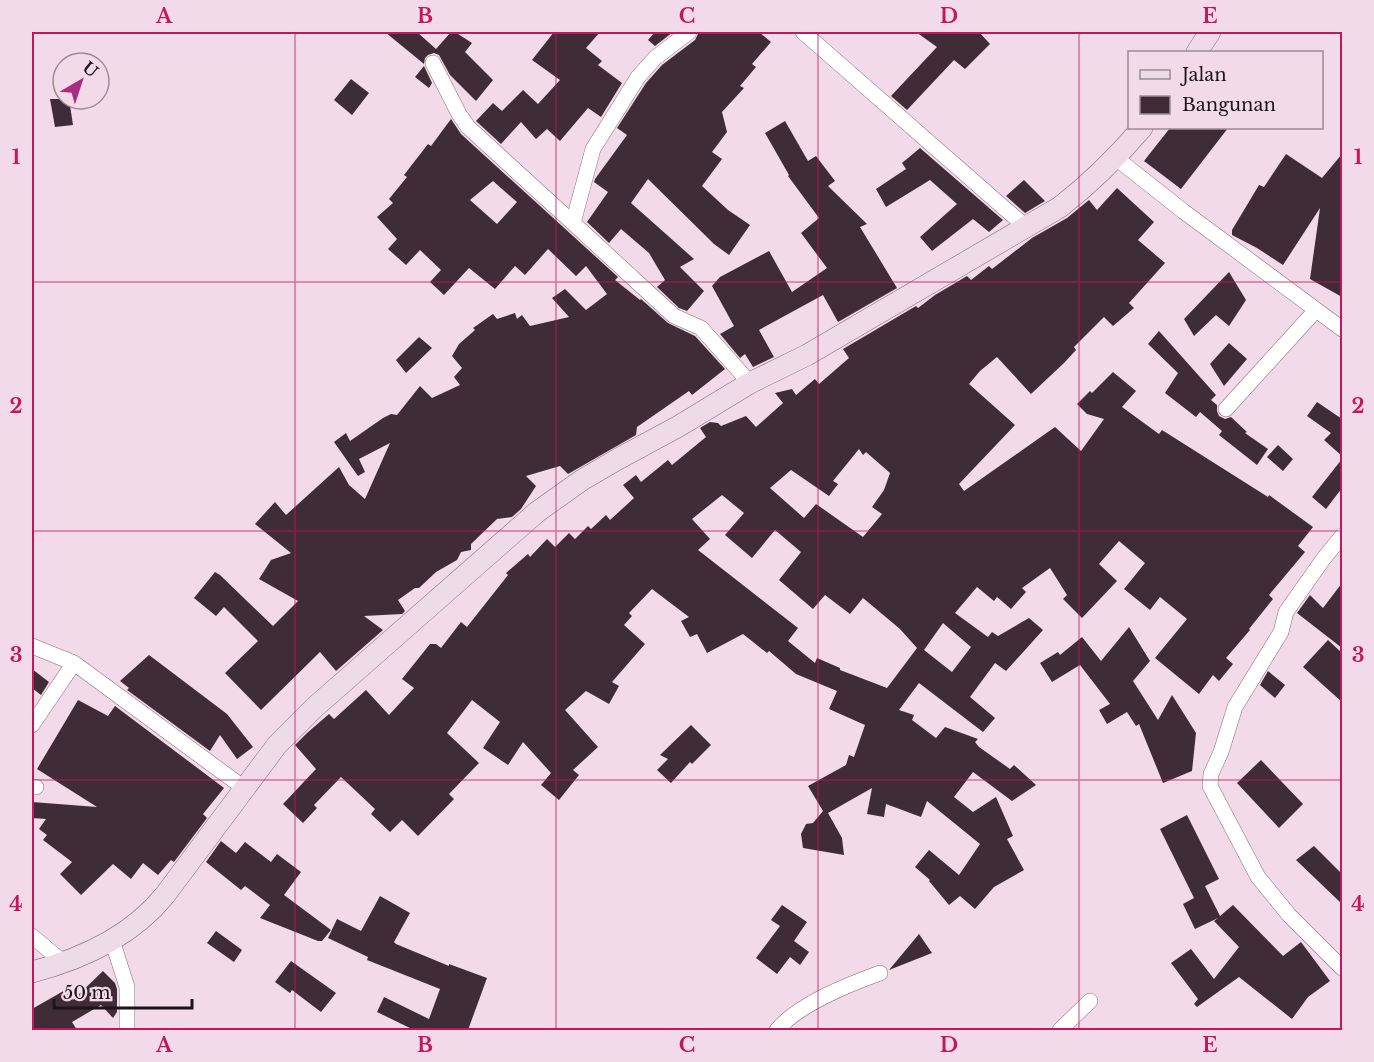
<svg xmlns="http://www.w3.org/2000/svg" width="1374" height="1062" viewBox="0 0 1374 1062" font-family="'Libre Baskerville',serif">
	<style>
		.building { fill: #3f2c37; fill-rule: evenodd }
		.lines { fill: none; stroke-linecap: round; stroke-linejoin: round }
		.minor-casing { stroke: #846e7a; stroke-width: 16 }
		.secondary-casing { stroke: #846e7a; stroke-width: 22 }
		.minor { stroke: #fff; stroke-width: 15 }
		.secondary { stroke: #efdae7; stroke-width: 21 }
		.grid { fill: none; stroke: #c2185b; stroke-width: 1.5; stroke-opacity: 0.55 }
		.neatline { fill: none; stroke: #c2185b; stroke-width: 2 }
		.grid-label { font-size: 20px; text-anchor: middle; font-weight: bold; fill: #c2185b }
	</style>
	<rect width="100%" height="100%" fill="#f3dae8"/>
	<path class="building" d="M385,32H417L436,49L451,32H455L472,43L465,52L493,80L476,101L450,75L439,55L434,53L428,55L425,58L424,64Z
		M554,32H600L586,48L602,61L598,65L622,83L601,117L588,108L560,141L547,129L536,139L521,122L501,144L476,121L493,103L502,111L523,90L538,104L560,80L532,60Z
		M655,32H673L655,46L648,40Z
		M699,32H759L771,42L752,64L756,67L740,86L744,88L722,112L727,132L712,152L722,159L702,186L728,210L750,225L729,255L714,244L648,179L631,203L694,259L680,267L704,291L687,311L679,308L657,287L665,280L649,253L621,229L609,243L587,222L608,192L594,182L595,179L627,135L617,128L646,83L662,65L695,40Z
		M916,32H979L990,44L965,69L954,60L907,110L891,96L937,47Z
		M424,66L432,83L429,88L415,77Z
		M351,79L369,93L352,115L334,100Z
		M50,99H69L73,125L55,127Z
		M451,119L461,134L618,277L615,280L640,300L641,299L668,323L695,336L725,369L692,395L689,391L637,427L636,435L568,474L560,466L526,476L536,486L521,509L512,517L497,519L471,544V550L461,552L457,560L436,572L419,588H415L398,600L405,611L402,614L364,616L383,630L336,671L320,652L261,710L225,673L258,641L224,607L216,616L194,598L215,572L220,575L273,626L298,601L259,579L271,560L291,553L255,524L275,502L286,515L339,467L349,485L365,499L390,443L359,459L365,472L358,476L334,442L346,433L350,441L383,418L391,414L397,415L420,386L432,398L460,385L454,377L462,368L452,356L459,344L475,330L473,328L493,314L497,319L515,313L517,319L522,315L530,326L569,317L552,298L565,289L586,310L607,294L586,266L576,276L548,249L525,275L515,266L495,289L469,268L444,295L430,282L441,270L420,250L406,265L388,249L397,239L377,217L393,203L389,199L407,177L404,175L428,144L431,146ZM493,181L517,202L497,224L470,200Z
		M785,121L808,161L816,156L835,181L828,186L867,224L860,227L897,288L838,322L823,295L759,330L774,357L753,367L745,354L740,358L720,334L734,326L712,286L720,277L769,251L792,292L827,268L801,233L819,218L788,176L789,175L765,133Z
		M1170,128H1228L1181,189L1144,161Z
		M920,148L1003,220L989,232L973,219L932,251L920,237L957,204L930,180L886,207L876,189L906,169L902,163Z
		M1286,154L1322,178L1342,154V297L1310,279L1320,208L1283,265L1257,248L1232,235V230L1259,185L1264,187Z
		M1024,180L1045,201L1025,213L1006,196Z
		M1117,188L1154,222L1138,240L1165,263L1129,303L1134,308L1113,326L1104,317L1074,347L1076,350L1064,363L1031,394L997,357L980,371L969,384L1015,425L959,484L964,491L1055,427L1081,451L1104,419L1087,414L1077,404L1090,391L1092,393L1113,372L1136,391L1122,407L1159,434L1162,430L1268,497L1269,495L1313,527L1298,546L1305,552L1269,595L1273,599L1249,629L1250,630L1226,658L1233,664L1219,681L1213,675L1199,694L1155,658L1187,619L1160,597L1150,610L1124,589L1145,563L1119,541L1099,564L1117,581L1082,618L1063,599L1067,595L1050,568L1022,588L1026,592L1011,609L997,597L994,601L977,587L955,613L988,637L992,632L998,636L1029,618L1043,630L1006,671L995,663L970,697L995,718L983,732L919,683L899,710L914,715L912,720L936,738L945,727L978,739L975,742L979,747L1010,769L1014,765L1036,785L1012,801L973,772L954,797L973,812L996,797L1013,836L1007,839L1024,870L994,887L975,909L960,896L949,905L929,881L930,880L915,867L929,850L959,875L980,844L927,801L921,817L886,804L884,817L867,814L872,788L828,813L842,838L844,855L803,848L801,834L806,824L813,823L823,811L808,786L846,765L849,755L854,757L865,725L829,709L837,691L796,674L769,651L767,653L743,634L707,653L697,634L690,637L681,621L689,617L652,589L629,613L632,616L624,625L645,644L612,682L619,686L609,704L586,691L565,710L598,747L573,770L579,775L559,800L541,785L551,773L523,742L508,765L483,748L500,722L472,700L447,733L479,763L449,794L454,799L418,836L402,820L390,832L371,814L375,809L341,777L314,805L317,808L303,823L283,804L316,769L295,745L307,733L329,714L334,719L366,690L389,715L414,688L402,679L430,644H436L441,648L461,622L467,627L508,575L506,573L528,554L530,557L547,539L555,547L569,533L575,539L588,526L591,529L606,515L610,520L634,498L623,485L636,475L641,482L668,460L672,465L706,437L700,428L710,422L718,423L721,426L746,416L756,427L783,403L775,393L792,389L796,395L815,379L819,384L849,358L843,349L916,306L918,308L935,295L967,276L971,280L989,266L992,269L1032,238L1067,218L1089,200L1097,210ZM859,449L863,455L866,452L890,473L884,490L872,507L882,514L863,537L816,504L804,518L770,488L791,470L829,496L838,484L833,481ZM722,495L744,513L725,535L752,558L775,530L801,552L779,580L813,609L825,595L850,614L863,598L900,629L917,648L887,688L840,670V668L817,658L815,663L788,641L798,628L698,550L710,539L692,519ZM943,623L971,647L952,672L924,650Z
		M1229,272L1246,300L1229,326L1216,315L1194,336L1184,319Z
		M1159,331L1216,395L1211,400L1217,405V411L1219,416L1225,419L1231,417L1247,432L1245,433L1268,449L1257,465L1219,435L1222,431L1200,412L1196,417L1165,393L1178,373L1148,344Z
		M419,337L432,348L406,373L396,360Z
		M1229,343L1247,359L1224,386L1210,364Z
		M1317,402L1342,419V456L1324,440L1331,433L1307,416Z
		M1278,445L1293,459L1283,471L1267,457Z
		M1342,459V488L1326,509L1312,497Z
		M1342,583V648L1297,613L1310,595L1323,608Z
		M1129,627L1150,661L1133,681L1158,720L1172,695L1196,733L1192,771L1163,783L1139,724L1136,726L1127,712L1107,724L1099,710L1110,704L1080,665L1052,682L1040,663L1058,652L1060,655L1082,637L1101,661Z
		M1328,640L1342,653V702L1303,667Z
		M149,655L227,714L253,747L237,759L220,735L210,751L127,690L129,688L120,681Z
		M32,669L49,682L41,695L32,688Z
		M1268,671L1285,685L1275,698L1260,685Z
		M78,700L108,716L115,706L224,788L203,814L207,818L174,862L171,860L158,875L143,863L131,879L113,864L81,895L60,874L72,862L43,840L47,835L39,829L46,819L32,818V802L97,807L37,769Z
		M691,725L711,745L692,764L690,762L671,783L657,770L668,759L660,755Z
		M1261,760L1303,804L1279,828L1237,783Z
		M1187,815L1219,879L1205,886L1220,916L1233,905L1283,956L1301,942L1330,981L1308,997L1292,1019L1239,977L1197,1007L1194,1004L1198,999L1171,963L1191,949L1214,979L1239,947L1214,921L1218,918L1195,929L1183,904L1194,898L1160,829Z
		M221,841L236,853L245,842L271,862L277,854L301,872L284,895L331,930L322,941H318L260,918L270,905L245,886L241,890L206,862Z
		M1314,846L1342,874V904L1296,860Z
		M380,896L410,913L394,942L396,944L449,966V964L487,978L468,1030H414L377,1012L384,997L429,1019L440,989L367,960L368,957L328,938L337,919L361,931Z
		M782,905L807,922L794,941L809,952L800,965L790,957L777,974L756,958L780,926L771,920Z
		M216,931L242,950L234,962L207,943Z
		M919,934L932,953L889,970Z
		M291,961L336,993L321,1012L292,990L290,993L275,982Z
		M103,971L115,983L117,989V1012L113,1018L101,1005L72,1022L77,1030H32V1009L67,989L73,1000Z"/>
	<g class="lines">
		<g class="minor-casing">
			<path id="minor" d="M689,32L655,58L638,77L593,149L573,223L674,316L701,328L750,383
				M803,32L1027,228
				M433,63L459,114L468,127L573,223
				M1116,158L1183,211L1342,329
				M1226,409L1316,310
				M1342,536L1324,558L1286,612L1281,632L1235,707L1221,752L1211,774L1210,786L1258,877L1289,915L1342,968
				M32,646L74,663L244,788
				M32,725L74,663
				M32,787H36
				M32,936L64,963
				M112,940L127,987V1030
				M777,1030C799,1004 847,985 880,973
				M1060,1030L1090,1001"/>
		</g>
		<g class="secondary-casing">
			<path id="secondary" d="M1197,52L1210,32
				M32,972C82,959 131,937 165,895L277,745L315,707L537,512L582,480L618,459L679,426L750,383L807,355L1060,207C1091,183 1117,157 1142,128"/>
		</g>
		<use href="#minor" class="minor"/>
		<use href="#secondary" class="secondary"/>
	</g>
	<path class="grid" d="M295,32V1030M556,32V1030M818,32V1030M1079,32V1030M32,282H1342M32,531H1342M32,780H1342"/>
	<rect width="1374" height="1062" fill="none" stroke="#f3dae8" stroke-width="66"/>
	<rect x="1128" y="51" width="195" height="78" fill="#f3dae8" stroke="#9d8b95" stroke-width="1.5"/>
	<rect x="1140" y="70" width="30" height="9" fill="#efdae7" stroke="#9d8b95" stroke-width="1.5"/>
	<text x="1182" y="81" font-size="18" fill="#1d1419">Jalan</text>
	<rect x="1140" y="96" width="30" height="18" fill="#3f2c37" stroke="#9d8b95" stroke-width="1.5"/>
	<text x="1182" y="111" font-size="18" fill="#1d1419">Bangunan</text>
	<g transform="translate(81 81) rotate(39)"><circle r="28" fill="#f3dae8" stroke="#9d8b95" stroke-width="1.5"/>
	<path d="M0-4.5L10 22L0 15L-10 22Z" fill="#a92e82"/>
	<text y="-9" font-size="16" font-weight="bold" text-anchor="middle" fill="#1d1419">U</text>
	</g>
	<path d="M54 999v9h138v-9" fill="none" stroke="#1d1419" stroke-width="3"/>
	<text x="63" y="999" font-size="18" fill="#1d1419" stroke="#f3dae8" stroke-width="4.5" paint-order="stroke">50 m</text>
	<rect x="33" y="33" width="1308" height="996" class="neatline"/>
	<g class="grid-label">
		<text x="164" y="23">A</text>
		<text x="425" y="23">B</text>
		<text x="687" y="23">C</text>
		<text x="949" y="23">D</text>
		<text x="1210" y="23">E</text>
		<text x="16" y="164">1</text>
		<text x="1358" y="164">1</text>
		<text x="16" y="413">2</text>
		<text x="1358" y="413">2</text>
		<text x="16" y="662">3</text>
		<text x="1358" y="662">3</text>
		<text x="16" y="911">4</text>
		<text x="1358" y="911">4</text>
		<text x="164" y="1052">A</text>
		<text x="425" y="1052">B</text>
		<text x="687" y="1052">C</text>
		<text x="949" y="1052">D</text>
		<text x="1210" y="1052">E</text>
	</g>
</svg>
